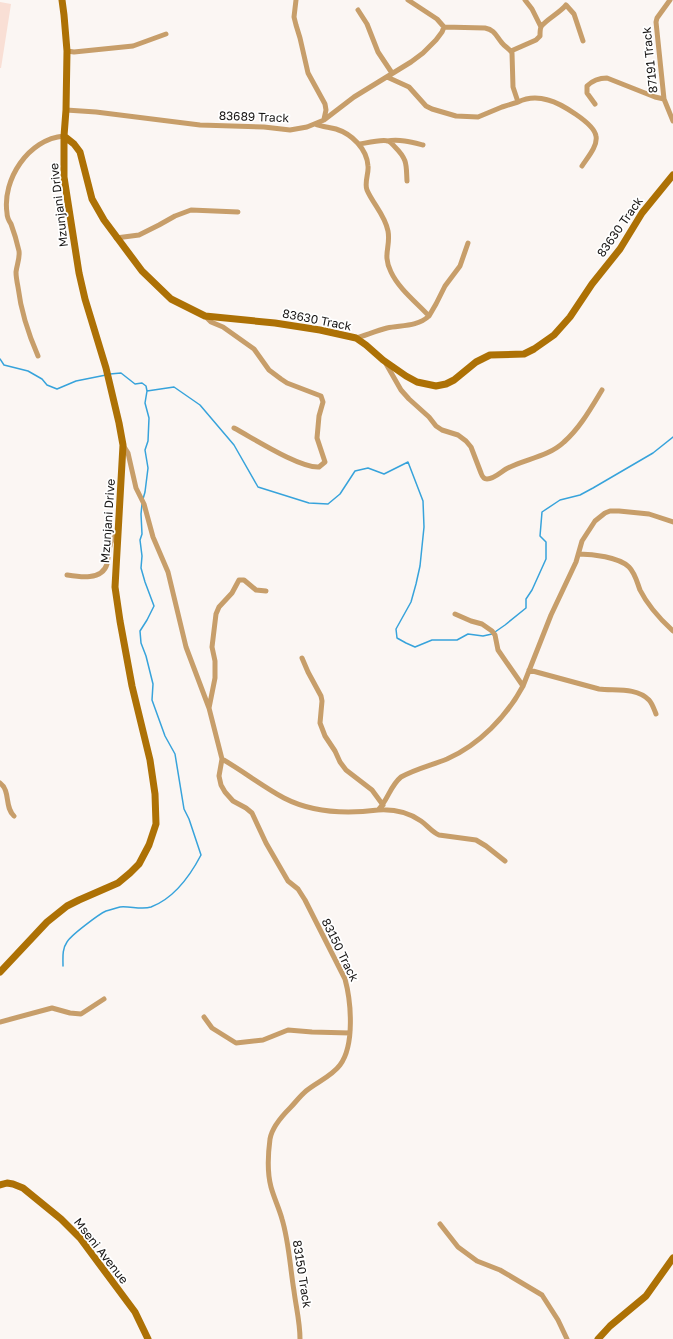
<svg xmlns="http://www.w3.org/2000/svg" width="673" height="1339" viewBox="0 0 673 1339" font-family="'Golos Text',sans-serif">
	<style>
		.green { fill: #f9dfd5 }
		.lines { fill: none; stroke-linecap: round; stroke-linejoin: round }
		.stream { stroke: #37a3db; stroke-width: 1.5 }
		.street { stroke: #c79e6a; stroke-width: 5 }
		.secondary { stroke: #ad7105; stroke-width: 7 }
		.labels { text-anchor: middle; stroke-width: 3.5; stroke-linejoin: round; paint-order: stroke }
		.street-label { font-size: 12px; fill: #181615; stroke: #fff }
	</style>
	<rect width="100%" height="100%" fill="#fbf6f3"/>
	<path class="green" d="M0,2L11,4L1,68H0Z"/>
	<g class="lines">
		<path class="stream" d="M0,359L4,365L28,371L42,379L47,385L57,389L76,381L106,375
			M110,374L121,373L135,384L142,383L146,386L147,391L145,403L149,418L148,441L145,450L148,468L145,492L143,499
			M147,391L174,387L200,405L234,445L258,487L309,503L328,504L340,494L355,471L368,468L384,474L408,462L423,501L424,527L420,566L416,584L411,602L396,629L397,638L406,643L415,647L432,640H457L468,634L483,636L492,634
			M495,632L505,625L526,608V599L532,590L546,559V542L540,536L542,512L560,500L580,495L593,488L653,453L673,437
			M63,966C63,957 62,949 67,942C70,936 99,914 106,911C110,910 116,908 120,907C130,906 142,910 151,907C175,898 190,876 201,855L189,819L184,809L175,754L165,736L152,700L153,684L146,656L141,643L140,631L147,620L154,606L145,582L141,568L142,556L140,540L142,534L141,514L142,504"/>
		<path class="street" d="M296,0L294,17L296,25L300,38L308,73L325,104L326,110L324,119
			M525,0L532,9L541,27
			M670,0L657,18L656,22L664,99L673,121
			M358,10L367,24L378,52L392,73
			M67,51L74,52L133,46L166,34
			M511,51L536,40L540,36C540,33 540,29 541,27C544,21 561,12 566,5L574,14L583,41
			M387,77L409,87L426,106L432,109L456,116L478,117L502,107L518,102L513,87L512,53C510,49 505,47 502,43C496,36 495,30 485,28L444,27
			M518,102C528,97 538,97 548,100C560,103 594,123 596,136C598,146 587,158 582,166
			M595,104L587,93V86C593,80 599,78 607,78L655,97L664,99
			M66,110L96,112L200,125L264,127L290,130L307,127L324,120L354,97L411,62L423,53L436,40L442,32L444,27L437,19L408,0
			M315,124C322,127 329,127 336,129C352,134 367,149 368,166C369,173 364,183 367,190C373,204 385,215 388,231C391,247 382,254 391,272C399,289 416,302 429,316C417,327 402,325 387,328C376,331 366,335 356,338
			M387,141C400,139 411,142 423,145
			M360,144C366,143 382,139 388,141C391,142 393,145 395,147C408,160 406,165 407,181
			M116,238L139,235L159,225L175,216L191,210L238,212
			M205,316L211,322L223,327L254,349L269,370L281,379L287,383L321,396L323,402L319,416L317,438L325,462L319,467C299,468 253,438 234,428
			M429,316L436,304L445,286L460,266L468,243
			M38,356C28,333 21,312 18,287C17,282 16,276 16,272C17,264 20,258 19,251C17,242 14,232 11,224C9,221 7,217 7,213C2,180 28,139 64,136
			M385,362L401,390L409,399L429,417L436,426L442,430L458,435L466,441L471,447L481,473C482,476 484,479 487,479C494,479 501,472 506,469C525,459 548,457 564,442C580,428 591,408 602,390
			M123,445L128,453L136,488L144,504L153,537L168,572L186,647L209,708L222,759L219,776L221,785L225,792L233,801L246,808L252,813L266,843L288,881L298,889L305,900L345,979C351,1001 355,1045 340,1065C332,1076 317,1082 306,1091C300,1096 295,1103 290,1108C282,1116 272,1127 270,1139C268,1154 267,1172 271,1187C274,1198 279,1208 282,1219C289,1242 290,1267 294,1291C296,1307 300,1322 300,1339
			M579,554C592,554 619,557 629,567C635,573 637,582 640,590C648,606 660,619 673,631
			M67,575C79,577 102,581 107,564C109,554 108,545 114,536L118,535
			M455,614L471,621L482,624L492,631L495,635L498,650L523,686
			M302,658L308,672L321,696L322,701L320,723L325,736L335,751L340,762L346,770L372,790L383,805
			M529,670L599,689C615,691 636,687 649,700C652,703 654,709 656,714
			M209,708L215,678V661L212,647L216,614L219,607L232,593L239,580H244L256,590L266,591
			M222,759C243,771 262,786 284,798C313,813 347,814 378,810
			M0,783C11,791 4,807 14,816
			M505,861L486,846L476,840L439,835C432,832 427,825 421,821C408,812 393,809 378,810C388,800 390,786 401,777C415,769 432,765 447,759C479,745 507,716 523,686L551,615L576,562L582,541L595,521L605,513L610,511H619L649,514L673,522
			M204,1017L212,1028L236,1043L263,1040L288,1030L312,1032L350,1033
			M0,1022L52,1008L70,1013L81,1014L104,999
			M440,1224L458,1247L477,1261L500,1270L542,1295L558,1320L567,1339"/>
		<path class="secondary" d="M64,136L74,144L80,152L92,199L104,220L142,271L171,299L205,316L275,323L320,330L356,338L366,345L383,360L406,376L417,382L436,386L446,384L454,380L476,362L490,355L524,354L534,349L554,335L570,317L592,284L620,249L642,213L673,175
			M0,972L47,922L67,906L79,900L118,883L130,873L139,864L149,845L156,824L155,794L150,760L132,686L120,621L115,587L123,445L119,423L106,368L85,299L79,273L64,177V136L66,110L67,51L64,15L62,0
			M0,1185L7,1183L13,1184L23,1188L61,1219L80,1238L135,1312L148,1339
			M598,1339L610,1326L646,1296L673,1258"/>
	</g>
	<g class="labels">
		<g class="street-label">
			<text transform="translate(650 60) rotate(-96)" y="4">87191 Track</text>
			<text transform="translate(254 117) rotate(2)" y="4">83689 Track</text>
			<text transform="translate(59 205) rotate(-97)" y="4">Mzunjani Drive</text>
			<text transform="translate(620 227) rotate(-55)" y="4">83630 Track</text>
			<text transform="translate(317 320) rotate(11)" y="4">83630 Track</text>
			<text transform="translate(108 521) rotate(-86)" y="4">Mzunjani Drive</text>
			<text transform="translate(340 950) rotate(64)" y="4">83150 Track</text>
			<text transform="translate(101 1251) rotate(52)" y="4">Mseni Avenue</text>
			<text transform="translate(302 1274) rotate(81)" y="4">83150 Track</text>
		</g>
	</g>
</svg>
